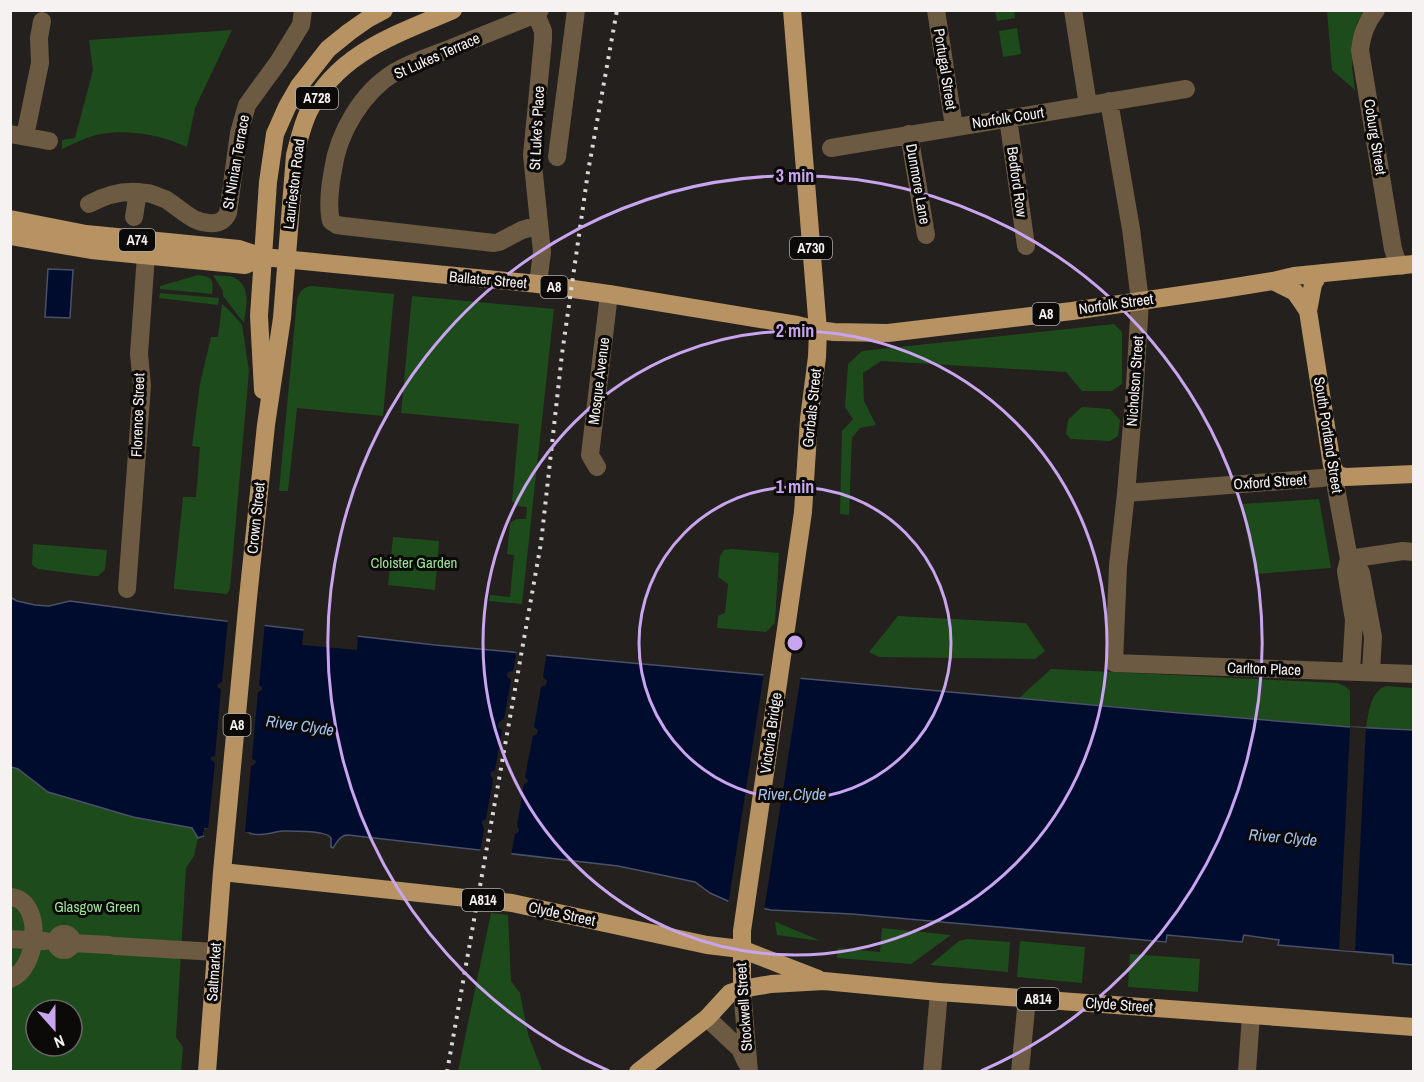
<svg xmlns="http://www.w3.org/2000/svg" width="1424" height="1082" viewBox="0 0 1424 1082" font-family="'Archivo Narrow',sans-serif">
	<style>
		.green { fill: #1e4b1c; fill-rule: evenodd }
		.water { fill: #000c2e; stroke: #4a5168; stroke-width: 1.5 }
		.pier { fill: #23201d }
		.lines { fill: none; stroke-linecap: round; stroke-linejoin: round }
		.minor { stroke: #6c5a43; stroke-width: 18 }
		.major { stroke: #b79363; stroke-width: 18 }
		.rail { stroke: #dad7d6; stroke-width: 4; stroke-dasharray: 3 6; stroke-linecap: butt }
		.ring { fill: none; stroke: #c8a5ee; stroke-width: 3 }
		.labels { text-anchor: middle; stroke-width: 6; stroke-linejoin: round; paint-order: stroke }
		.shield { fill: #0b0a09; stroke: #afacab; stroke-width: 1.5 }
		.shield-label { font-size: 14px; font-weight: bold; fill: #f5f2f1 }
		.street-label { font-size: 15px; fill: #f5f2f1; stroke: #0b0a09 }
		.park-label { font-size: 15px; fill: #9de298; stroke: #0b0a09 }
		.water-label { font-size: 16px; font-style: italic; fill: #a4c2f0; stroke: #0b0a09 }
		.centre { fill: #c8a5ee; stroke: #0b0a09; stroke-width: 3 }
		.ring-label { font-size: 18px; text-anchor: middle; font-weight: bold; fill: #c8a5ee; stroke: #0b0a09; stroke-width: 6; stroke-linejoin: round; paint-order: stroke }
	</style>
	<rect width="100%" height="100%" fill="#23201d"/>
	<path class="green" d="M995,11H1014L1015,18L997,21Z
		M1327,11H1366L1357,22L1352,67L1355,90L1332,70Z
		M1017,28L1021,54L1003,57L999,31Z
		M232,30L195,108L187,147C161,135 129,129 101,134C88,136 74,144 62,149V140L75,138L93,70L89,40Z
		M198,275C212,277 214,279 212,294L160,289V286Z
		M213,275C219,276 227,275 233,277C252,285 246,308 244,323L223,296V291Z
		M312,286L394,294L383,416L297,408L288,491H279L297,300C299,291 304,287 312,286Z
		M160,293L219,298L218,305L159,298Z
		M412,296L554,309L522,604L489,601L490,595L510,597L514,555L507,554L510,523L517,519H526L527,507L518,506L512,501L519,424L401,413Z
		M222,304L230,311L242,325L249,371L230,588L227,594L174,589V585L183,497H196L200,447L192,446L200,384L211,337H218Z
		M1114,324L1122,332V384L1112,391H1082L1066,372L881,361L863,373L864,401L876,425L860,428L852,438L849,515L840,514L842,431L853,419L845,407L848,364L862,351Z
		M1082,407L1110,409L1120,420L1118,436L1110,441L1071,439L1066,434L1068,420Z
		M1319,499L1331,568L1255,574L1241,504Z
		M393,537L439,541L435,590L388,585Z
		M33,544L107,550L105,570L98,576H93L38,569L32,565Z
		M732,549L779,553L775,623L766,632L717,628L718,616L725,613L728,584L718,577L720,556L724,550Z
		M898,616L1026,623L1045,651L1035,659L879,657L869,652Z
		M1051,669L1337,683L1345,686L1350,691V727L1019,698Z
		M1386,686L1413,688V730L1366,728C1369,712 1370,692 1386,686Z
		M11,767L18,769L48,792L133,817L192,828L198,838L194,856L186,868L176,1037L183,1047L181,1071H11ZM36,1010H72V1046H36Z
		M491,913L508,915L511,981L520,993L528,1034L542,1071H458Z
		M775,922H776L821,941L777,935Z
		M882,928L951,935L911,964L837,958L838,948L880,952Z
		M967,939L1010,942L1008,972L930,965L959,941Z
		M1020,941L1085,947L1082,983L1017,977Z
		M1130,954L1200,959L1198,992L1128,987Z"/>
	<path class="water" d="M48,269L73,270L70,318L45,317Z
		M10,597L17,601L35,605L49,606L70,601L174,615L435,645L1180,713L1350,727L1413,730V965L1393,963V955L1278,945L1279,940L1244,935L1242,942L1167,935L1166,942L852,914L771,910L728,901L710,893L695,882L618,866L348,835C340,835 337,842 333,848L331,847C331,847 331,838 331,838C327,830 292,831 283,831C272,832 260,837 249,833L205,829L204,836L198,838L192,828L133,817L48,792L18,769L11,767Z"/>
	<path class="pier" d="M228,618L265,622L259,685L262,687V690L258,692L252,759L256,761L255,764L251,766L245,832L249,833V836L207,832V836H204V829H208L215,763L211,760V757L215,756L221,689L217,687L218,684L222,682Z
		M304,627L358,633L357,650L302,645Z
		M517,649L547,652L543,677L547,681L546,685L541,687L534,727L538,730L537,734L533,736L525,777L528,780L527,783L524,784L517,826L519,829V832L515,834L511,856L480,853L484,828L482,824V821L486,819L493,779L490,775L491,772L495,770L502,730L498,727L499,722L504,719L511,680L507,676L508,672L513,671Z
		M764,672L801,675L764,911L728,905Z
		M1350,727L1366,728L1355,951L1339,950Z"/>
	<g class="lines">
		<path class="minor" d="M936,10L954,127
			M1073,10L1088,105
			M1376,10C1366,23 1362,34 1360,50L1393,249L1396,258L1401,266
			M536,14L543,31V40L532,155L542,252L538,284
			M1109,101L1131,229L1140,301L1134,401L1126,493L1118,566L1114,663L1414,674
			M1008,118L1026,246
			M10,134L49,141
			M909,134L926,235
			M25,136L40,63L39,38L42,21
			M831,148L1186,89
			M557,157L576,10
			M89,204C107,194 126,189 147,193C153,194 159,197 165,199C182,209 193,225 214,223C221,223 225,219 228,213L239,133L247,105L279,61L301,25L303,10
			M134,217L138,192
			M539,225L522,230L499,242L494,243L344,226L337,225L331,221C327,205 330,186 333,170C338,133 362,92 395,72C413,61 435,55 454,47C482,36 509,25 536,14L540,10
			M597,467L590,455L609,294
			M1126,493L1322,478L1337,475L1336,488L1349,559L1346,571L1354,620L1351,672
			M1349,559L1358,567L1361,573L1373,637L1371,672
			M1349,559L1403,551L1414,552
			M127,589L142,385L139,354L147,241
			M10,897C44,899 39,969 10,979
			M56 942a8 8 0 1 1 16 0a8 8 0 1 1-16 0Z
			M10,939L45,941
			M72,943L109,945
			M115,946L216,952
			M742,989L749,1072
			M707,1018L740,1049L746,1062
			M932,1072L939,992
			M1020,1072L1027,998
			M1247,1072L1251,1015"/>
		<path class="major" d="M10,219L86,234L239,249L263,257L538,284L609,294L797,325L818,330L834,332L888,333L1072,311L1223,289L1273,281L1294,276L1414,264
			M10,236L91,250L245,265L263,257
			M1319,274L1313,284L1308,311L1332,465L1337,475L1346,477L1414,474
			M1273,281L1295,292L1308,311
			M263,390L259,316L268,182L275,134L287,107L299,86L328,49L349,32L369,18L384,10
			M222,872L512,903L707,945L741,949L818,979
			M742,989V931L803,512L809,419L817,357L818,330L792,10
			M207,1072L222,872L248,598L266,425L282,318L295,155C299,140 302,125 309,111C338,52 398,34 453,10
			M638,1072L707,1018L730,993L742,989L771,984L824,981L939,992L1414,1027"/>
		<path class="rail" d="M447,1072L541,543L562,354L588,172L617,10"/>
	</g>
	<g class="ring">
		<circle cx="795" cy="643" r="156"/>
		<circle cx="795" cy="643" r="312"/>
		<path d="M609 1071A467 467 0 1 1 981 1071"/>
	</g>
	<g class="labels">
		<g class="shield">
			<rect x="296" y="87" width="42" height="22" rx="4.5"/>
			<rect x="119" y="229" width="36" height="22" rx="4.5"/>
			<rect x="790" y="237" width="42" height="22" rx="4.5"/>
			<rect x="540.5" y="276" width="27" height="22" rx="4.5"/>
			<rect x="1032.5" y="303" width="27" height="22" rx="4.5"/>
			<rect x="223.5" y="714" width="27" height="22" rx="4.5"/>
			<rect x="462" y="889" width="42" height="22" rx="4.5"/>
			<rect x="1017" y="988" width="42" height="22" rx="4.5"/>
		</g>
		<g class="shield-label">
			<text x="317" y="103">A728</text>
			<text x="137" y="245">A74</text>
			<text x="811" y="253">A730</text>
			<text x="554" y="292">A8</text>
			<text x="1046" y="319">A8</text>
			<text x="237" y="730">A8</text>
			<text x="483" y="905">A814</text>
			<text x="1038" y="1004">A814</text>
		</g>
		<g class="street-label">
			<text transform="translate(437 56) rotate(-24)" y="5">St Lukes Terrace</text>
			<text transform="translate(945 69) rotate(81)" y="5">Portugal Street</text>
			<text transform="translate(1008 118) rotate(-9)" y="5">Norfolk Court</text>
			<text transform="translate(537 128) rotate(-87)" y="5">St Luke's Place</text>
			<text transform="translate(1375 137) rotate(81)" y="5">Coburg Street</text>
			<text transform="translate(236 162) rotate(-80)" y="5">St Ninian Terrace</text>
			<text transform="translate(1017 182) rotate(82)" y="5">Bedford Row</text>
			<text transform="translate(294 184) rotate(-83)" y="5">Laurieston Road</text>
			<text transform="translate(918 184) rotate(80)" y="5">Dunmore Lane</text>
			<text transform="translate(488 280) rotate(5)" y="5">Ballater Street</text>
			<text transform="translate(1116 304) rotate(-8)" y="5">Norfolk Street</text>
			<text transform="translate(599 381) rotate(-83)" y="5">Mosque Avenue</text>
			<text transform="translate(1135 381) rotate(-86)" y="5">Nicholson Street</text>
			<text transform="translate(812 408) rotate(-84)" y="5">Gorbals Street</text>
			<text transform="translate(138 415) rotate(-88)" y="5">Florence Street</text>
			<text transform="translate(1328 435) rotate(81)" y="5">South Portland Street</text>
			<text transform="translate(1270 482) rotate(-4)" y="5">Oxford Street</text>
			<text transform="translate(256 518) rotate(-84)" y="5">Crown Street</text>
			<text transform="translate(1264 669) rotate(2)" y="5">Carlton Place</text>
			<text transform="translate(771 733) rotate(-82)" y="5">Victoria Bridge</text>
			<text transform="translate(562 914) rotate(12)" y="5">Clyde Street</text>
			<text transform="translate(214 972) rotate(-86)" y="5">Saltmarket</text>
			<text transform="translate(1119 1005) rotate(4)" y="5">Clyde Street</text>
			<text transform="translate(744 1007) rotate(-94)" y="5">Stockwell Street</text>
		</g>
		<g class="park-label">
			<text x="414" y="568">Cloister Garden</text>
			<text x="97" y="912">Glasgow Green</text>
		</g>
		<g class="water-label">
			<text transform="translate(300 725) rotate(8)" y="6">River Clyde</text>
			<text x="792" y="800">River Clyde</text>
			<text transform="translate(1283 837) rotate(5)" y="6">River Clyde</text>
		</g>
	</g>
	<circle cx="795" cy="643" r="9" class="centre"/>
	<g class="ring-label">
		<text x="795" y="182">3 min</text>
		<text x="795" y="337">2 min</text>
		<text x="795" y="493">1 min</text>
	</g>
	<rect width="1424" height="1082" fill="none" stroke="#f5f2f1" stroke-width="24"/>
	<g transform="translate(54 1028) rotate(159)"><circle r="28" fill="#0b0a09" stroke="#696766" stroke-width="1.5"/>
	<path d="M0-4.5L10 22L0 15L-10 22Z" fill="#c8a5ee"/>
	<text y="-9" font-size="16" font-weight="bold" text-anchor="middle" fill="#f5f2f1">N</text>
	</g>
</svg>
